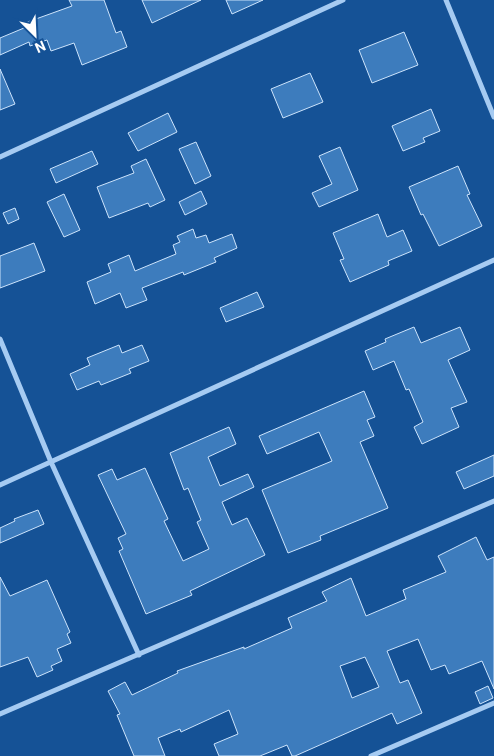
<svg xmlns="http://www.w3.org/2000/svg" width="494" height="756" viewBox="0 0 494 756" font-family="Roboto,sans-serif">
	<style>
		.building { fill: #3d7cbd; stroke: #cde4fc; fill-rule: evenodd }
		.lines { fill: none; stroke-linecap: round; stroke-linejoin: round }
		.street { stroke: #a6cbf2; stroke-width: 5 }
	</style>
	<rect width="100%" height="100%" fill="#155296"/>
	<path class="building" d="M69,0H104L116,33L121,31L127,47L82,65L74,43L51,51L47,40L30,46L29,42L0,55V38L24,28L22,24L72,6Z
		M142,0H201L152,23Z
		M226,0H263L232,14Z
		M404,32L418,65L372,83L359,50Z
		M0,69L15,104L0,110Z
		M310,73L323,102L283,118L271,89Z
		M431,109L440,131L423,138L425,142L403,151L392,126Z
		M168,113L177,132L138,151L128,133Z
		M196,142L211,176L195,184L179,149Z
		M340,147L358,190L319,207L312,193L332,184L319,156Z
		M92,151L98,164L56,183L50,169Z
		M146,159L165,200L150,207L148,203L109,218L97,187L134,173L131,166Z
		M458,166L470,194L467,195L482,226L439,246L423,214L421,215L409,187Z
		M201,191L207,204L185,215L179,202Z
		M64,194L80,230L64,237L47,202Z
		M15,208L19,219L8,224L3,213Z
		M378,214L387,237L403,230L412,251L388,261L389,265L350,282L340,260L344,259L333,233Z
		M193,229L196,238L206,235L209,243L232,234L237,248L214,258L216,262L184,275L183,272L142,288L147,300L126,308L120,293L95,304L87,282L111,272L108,264L129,255L135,271L176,254L173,245L180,242L177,236Z
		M34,243L45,271L0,288V256Z
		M257,292L264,307L226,322L220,308Z
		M414,327L421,343L460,327L470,350L448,360L467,402L451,408L459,427L422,444L414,427L423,422L409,389L406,390L394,361L373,370L365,351L386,342L385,339Z
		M119,345L122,353L142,345L149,361L129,369L131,373L101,385L99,381L77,390L70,374L90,365L87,358Z
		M364,391L375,417L367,420L374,436L360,442L388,508L320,536L321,540L288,553L262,490L332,461L319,432L267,454L259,436Z
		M229,427L236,444L208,457L220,486L248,474L254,487L222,502L232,525L247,518L265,555L190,591L192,595L146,614L119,551L123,549L118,538L126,534L98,475L112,469L117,480L145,468L168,519L164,521L183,561L209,549L197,522L201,520L188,488L184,490L170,453Z
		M494,455V476L464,489L456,472Z
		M38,510L44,524L0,543V528L15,521L14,519Z
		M476,537L487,560L494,557V689L482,661L449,674L445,665L431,670L418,639L387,651L400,683L408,680L422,713L397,724L392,713L295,756H292L287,745L260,756H219L214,744L238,734L229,710L181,732L180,729L158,738L165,756H134L117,715L120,714L108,691L125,682L132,695L178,673L177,671L244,647V649L292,628L288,618L327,601L322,592L351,578L366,616L406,599L403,590L446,572L438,556ZM365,657L379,687L352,698L340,666Z
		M0,577L10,596L47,580L70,632L67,634L71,643L57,649L62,661L51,666L53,670L37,677L28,657L0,667Z
		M488,686L493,698L480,704L475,692Z"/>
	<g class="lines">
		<path class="street" d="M446,0L494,117
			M0,157L343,0
			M0,339L51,462L139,655
			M0,485L494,260
			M0,714L494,501
			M371,756L494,703"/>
	</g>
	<g transform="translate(35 35) rotate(156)" stroke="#155296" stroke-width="4" paint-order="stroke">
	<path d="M0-4L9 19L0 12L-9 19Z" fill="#ffffff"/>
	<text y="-8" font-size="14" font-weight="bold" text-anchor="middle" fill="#ffffff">N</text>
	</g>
</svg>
